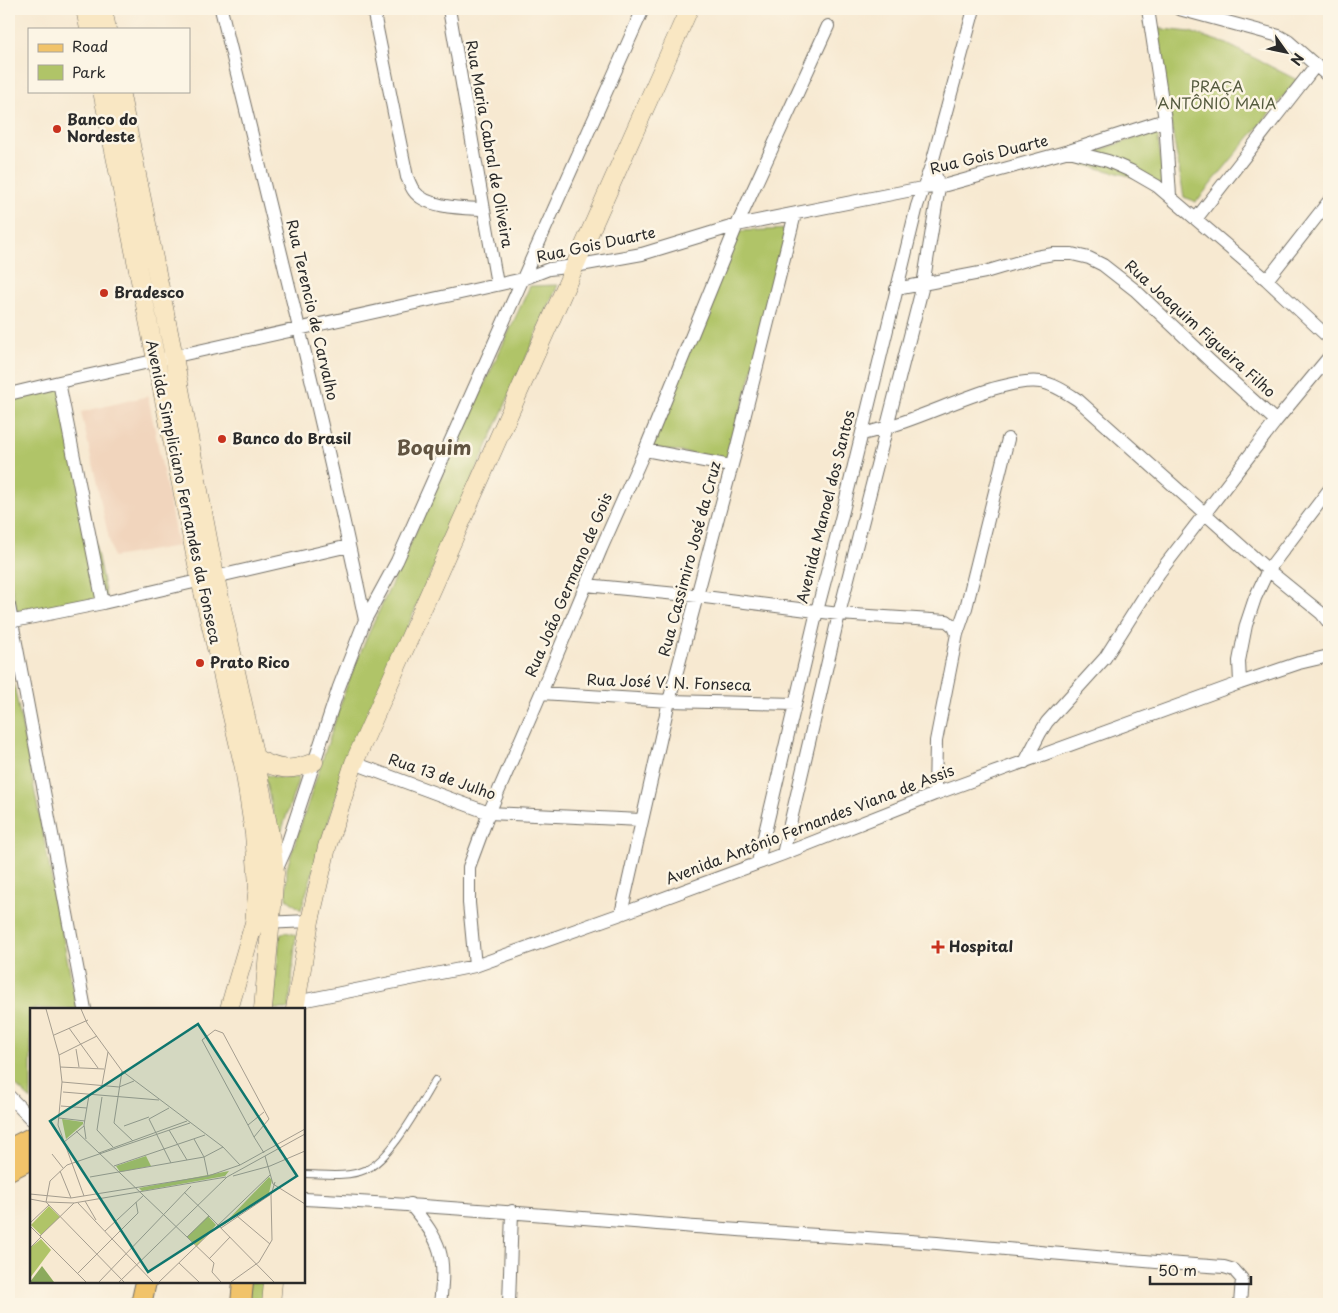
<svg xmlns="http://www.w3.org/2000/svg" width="1338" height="1313" viewBox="0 0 1338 1313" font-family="'Playpen Sans',sans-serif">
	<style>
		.built { fill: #f1d5bd }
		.green { fill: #b0c468; stroke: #6e784a }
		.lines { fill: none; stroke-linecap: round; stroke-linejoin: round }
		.lane-casing { stroke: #726e65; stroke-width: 8 }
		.street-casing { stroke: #726e65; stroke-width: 14 }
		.secondary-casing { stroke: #726e65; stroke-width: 19 }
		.primary-casing { stroke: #726e65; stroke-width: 22 }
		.lane { stroke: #fff; stroke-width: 6 }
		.street { stroke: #fff; stroke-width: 12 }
		.secondary { stroke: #f9e7c3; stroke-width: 18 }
		.primary { stroke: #f1c36a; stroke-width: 20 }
		.poi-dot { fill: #c8321e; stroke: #fcf5e5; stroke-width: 2 }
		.labels { text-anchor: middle; stroke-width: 5; stroke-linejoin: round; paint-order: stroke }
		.park-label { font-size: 15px; fill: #53593d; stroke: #fcf5e5 }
		.poi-label { font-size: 15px; font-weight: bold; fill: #2b2b2b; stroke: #fcf5e5; text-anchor: start }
		.street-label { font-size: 15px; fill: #2b2b2b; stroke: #fcf5e5 }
		.district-label { font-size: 20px; font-weight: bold; fill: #615441; stroke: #fcf5e5 }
		.inset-road { fill: none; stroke: #a59d8f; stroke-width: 1 }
		.view { fill: #0f766e; fill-opacity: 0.15; stroke: #0f766e; stroke-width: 2.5 }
		.inset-edge { fill: none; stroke: #2b2b2b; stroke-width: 2.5 }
	</style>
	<rect width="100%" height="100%" fill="#fcf5e5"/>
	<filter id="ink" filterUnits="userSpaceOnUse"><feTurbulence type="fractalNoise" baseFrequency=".02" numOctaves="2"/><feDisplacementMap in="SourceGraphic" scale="10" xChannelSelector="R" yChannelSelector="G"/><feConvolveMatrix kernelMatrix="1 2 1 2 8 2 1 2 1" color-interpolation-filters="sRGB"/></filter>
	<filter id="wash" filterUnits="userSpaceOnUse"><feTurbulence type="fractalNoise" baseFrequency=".0096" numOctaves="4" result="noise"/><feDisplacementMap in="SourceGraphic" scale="20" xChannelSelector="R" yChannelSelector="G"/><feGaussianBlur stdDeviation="1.12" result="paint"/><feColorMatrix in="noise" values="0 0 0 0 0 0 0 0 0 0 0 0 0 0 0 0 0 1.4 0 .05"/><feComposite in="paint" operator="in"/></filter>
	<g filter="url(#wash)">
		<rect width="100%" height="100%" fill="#f7e9d1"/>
		<path class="built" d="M148,396L178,546L113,557L81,412Z"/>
		<path class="green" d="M1154,28L1190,32L1227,44L1297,80L1196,202L1184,197Z
			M1157,132L1162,167V184L1069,161L1120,143Z
			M791,229L728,459L648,447L738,231Z
			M558,285L345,769L301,910L286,898L287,867L347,685L366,639L530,286Z
			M63,388L106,597L66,606L17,611L9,575V401Z
			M9,659L77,1009H31V1100L9,1079Z
			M264,774C276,778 286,779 299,777L279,839Z
			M286,932L296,935L289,1009H273L280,935Z
			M249,1282H267L265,1304H248Z"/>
	</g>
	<g filter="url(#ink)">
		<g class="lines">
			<g class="lane-casing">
				<path id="lane" d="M304,1174C323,1174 346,1178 365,1170C391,1160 420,1104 435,1080"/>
			</g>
			<g class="street-casing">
				<path id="street" d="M221,9C271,212 322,415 365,620
					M373,9L407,177C409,181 411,187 414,191C426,208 463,208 482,209
					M449,9L497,284
					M1148,9L1165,120L1170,196
					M1179,9L1279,36L1288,41L1329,77
					M1069,151L1108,161L1131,171L1157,186L1267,280L1329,338
					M1196,219L1316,65
					M1267,280L1329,201
					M896,289L985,272L1036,257L1053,254H1072L1089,258L1103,265L1135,290L1210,361L1276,421
					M59,382L523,279L549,269L575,266L642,254L737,225L922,188L939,187L1069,151L1165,120
					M9,394L59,382L103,603L9,622
					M862,434C907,424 948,403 992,389C1007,385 1025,380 1041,382C1054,384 1067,393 1078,400L1268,570L1321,613L1329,623
					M645,450L731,466
					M586,585L697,596L839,614L947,621L954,627L957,634L936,741L935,794
					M103,603L349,546
					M9,606L85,1009
					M957,634L966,608L1008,439
					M1240,683L1239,661L1246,625L1255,598L1268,570L1329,490
					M541,693L669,701L795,704
					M1025,762L1040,733L1047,722L1105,658L1159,573L1276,421L1329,357
					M354,763L489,813L641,820
					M783,854L839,614L923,285L939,187L932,163
					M758,862L817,611L841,519L917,206L932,163L974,9
					M275,873L286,848L339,687L365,620L397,561L643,9
					M621,914L669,701L737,446L795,214
					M263,923L310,921
					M475,966L469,903V867L489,813L541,693L601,549L645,450L737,225L828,26
					M296,1002L475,966L621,914L783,854L935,794L1240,683L1299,663L1329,656
					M9,1096L31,1119
					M304,1199C431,1205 557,1216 683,1226C768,1233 853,1236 937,1243C1033,1251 1128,1261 1224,1267L1234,1270L1242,1279L1240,1304
					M410,1204C442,1243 446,1254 440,1304
					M509,1304L512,1211"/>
			</g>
			<g class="secondary-casing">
				<path id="secondary" d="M85,9L89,29
					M103,9L107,29
					M102,91L200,579L244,768L254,834L258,885L254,923L229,1009
					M120,91L174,357L215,576L255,758L271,840L275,873L263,1009
					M255,758C278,770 290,772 314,762
					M295,1009L310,921L327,847L354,763L689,9
					M271,1304L273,1282"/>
			</g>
			<g class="primary-casing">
				<path id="primary" d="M9,1149L31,1138
					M9,1170L31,1159
					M141,1304L146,1282
					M241,1304L243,1282"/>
			</g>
			<use href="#lane" class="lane"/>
			<use href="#street" class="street"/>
			<use href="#secondary" class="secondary"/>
			<use href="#primary" class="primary"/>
		</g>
	</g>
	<g class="poi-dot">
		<circle cx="57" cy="129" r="5"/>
		<circle cx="104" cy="293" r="5"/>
		<circle cx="222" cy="439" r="5"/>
		<circle cx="200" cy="663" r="5"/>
		<path d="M935.5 939.5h5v5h5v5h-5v5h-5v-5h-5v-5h5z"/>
	</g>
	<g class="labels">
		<g class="park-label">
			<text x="1217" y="92">PRAÇA<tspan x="1217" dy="17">ANTÔNIO MAIA</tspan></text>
		</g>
		<g class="poi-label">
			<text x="67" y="125">Banco do<tspan x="67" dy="17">Nordeste</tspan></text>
			<text x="114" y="298">Bradesco</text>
			<text x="232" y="444">Banco do Brasil</text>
			<text x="210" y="668">Prato Rico</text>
			<text x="949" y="952">Hospital</text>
		</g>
		<g class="street-label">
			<text transform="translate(489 144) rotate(80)" y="5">Rua Maria Cabral de Oliveira</text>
			<text transform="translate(989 155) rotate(-14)" y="5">Rua Gois Duarte</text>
			<text transform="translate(596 245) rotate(-12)" y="5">Rua Gois Duarte</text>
			<text transform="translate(312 310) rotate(77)" y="5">Rua Terencio de Carvalho</text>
			<text transform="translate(1200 329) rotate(42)" y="5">Rua Joaquim Figueira Filho</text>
			<text transform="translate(183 492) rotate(78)" y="5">Avenida Simpliciano Fernandes da Fonseca</text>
			<text transform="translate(826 507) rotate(-76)" y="5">Avenida Manoel dos Santos</text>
			<text transform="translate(690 559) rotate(-75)" y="5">Rua Cassimiro José da Cruz</text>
			<text transform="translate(569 585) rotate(-67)" y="5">Rua João Germano de Gois</text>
			<text transform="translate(669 683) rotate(2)" y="5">Rua José V. N. Fonseca</text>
			<text transform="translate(442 777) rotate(19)" y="5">Rua 13 de Julho</text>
			<text transform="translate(810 825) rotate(-21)" y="5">Avenida Antônio Fernandes Viana de Assis</text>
		</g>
		<g class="district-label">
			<text x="434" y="455">Boquim</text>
		</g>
	</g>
	<g transform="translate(30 1008)">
		<rect width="275" height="275" fill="#f7e9d1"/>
		<path d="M32,111L53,114V116L36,131ZM116,148L121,158L90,164L86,158ZM199,163L195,168L112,183L109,180ZM239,169L242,172L239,185L192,218ZM19,198L30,209L11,227L1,217ZM178,208L186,217L167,238L157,229ZM11,231L21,242L0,270V240Z" fill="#b0c468"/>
		<path d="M12,258L24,274H0Z" fill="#8caa5c"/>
		<path class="inset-road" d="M16,1L29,47L32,74L28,117L54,188M51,1L57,15L92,63L193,139L210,157M39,20L68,60M24,27L58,12M46,41L49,59M29,47L67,28M30,59L74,61M92,63L84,115L103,133M32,74L89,79L104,73M72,77L78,44M33,84L129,92M72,89L67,122L83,139M31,98L57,100M139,100L119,111L141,155M29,110L55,113M160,115L37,157L20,173L16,194L44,195L196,169M218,117L234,104M94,118L119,109M139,122L157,152M46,123L157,229M224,129L239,111L193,25L185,22L172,32L219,119L224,129L234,145M56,131L54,117L59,87M164,131L174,149L178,168M34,134L54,118M69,145L157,113M22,146L33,160M235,148L243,176L275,196M84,158L175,127M30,163L41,190M203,168L240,158L275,143M60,169L174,149L193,139M154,184L179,208M0,186L41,190L178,168L210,157L275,121M0,191L16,194L94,274M55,193L66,212M48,195L123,274M207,208L240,236M0,215L19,197M0,218L56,274M191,220L240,187M75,223L114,187M10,228L44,195M0,240L11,229M179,251L200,229M149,255L169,274M48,265L108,205L106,194M69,274L161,178M89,274L197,169L275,126M129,274L240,167M191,274L182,264L184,255L157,229L179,208L244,274M201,274L229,254L242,232L241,187L245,174"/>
		<path class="view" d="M168,16L267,168L118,264L20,113Z"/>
		<rect width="275" height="275" class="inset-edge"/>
	</g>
	<rect width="1338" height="1313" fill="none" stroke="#fcf5e5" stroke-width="30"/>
	<rect x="28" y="28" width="162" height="65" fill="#fcf5e5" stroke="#a8a49b"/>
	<rect x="38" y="44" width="25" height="8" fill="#f1c36a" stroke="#a8a49b"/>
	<text x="72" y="52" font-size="15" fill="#2b2b2b">Road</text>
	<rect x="38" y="65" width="25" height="15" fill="#b0c468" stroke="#a8a49b"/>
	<text x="72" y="78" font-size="15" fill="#2b2b2b">Park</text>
	<g transform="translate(1286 52) rotate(123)" stroke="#fcf5e5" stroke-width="4" paint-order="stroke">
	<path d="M0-4L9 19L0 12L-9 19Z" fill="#2b2b2b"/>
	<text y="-8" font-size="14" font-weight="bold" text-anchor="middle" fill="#2b2b2b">N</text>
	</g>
	<path d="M1150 1276v8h101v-8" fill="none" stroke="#2b2b2b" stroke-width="2.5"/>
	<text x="1158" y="1276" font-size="15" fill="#2b2b2b" stroke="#fcf5e5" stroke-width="4" paint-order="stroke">50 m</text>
</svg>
